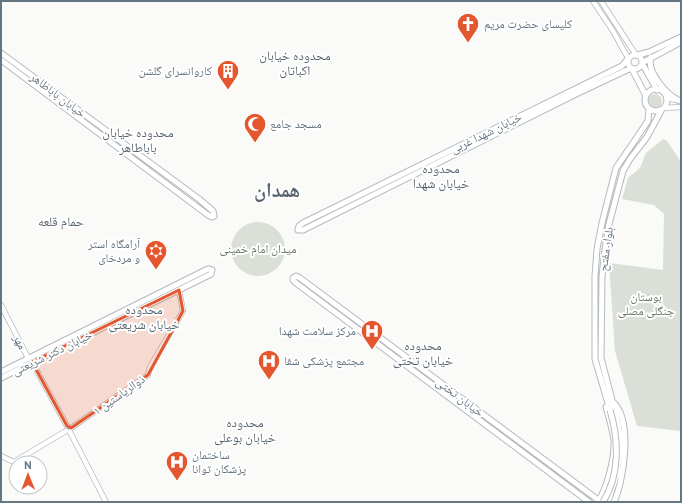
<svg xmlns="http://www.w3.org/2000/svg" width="682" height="503" viewBox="0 0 682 503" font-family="Overpass,'Noto Naskh Arabic',sans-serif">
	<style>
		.green { fill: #dadfd7 }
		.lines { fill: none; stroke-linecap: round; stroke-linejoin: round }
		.secondary-casing { stroke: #b3babf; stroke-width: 6 }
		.primary-casing { stroke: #b5babe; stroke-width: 7 }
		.secondary { stroke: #fff; stroke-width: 4.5 }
		.primary { stroke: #fff; stroke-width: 5 }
		.primary-bridge-casing { stroke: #b5babe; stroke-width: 7; stroke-linecap: butt }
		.primary-bridge { stroke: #fff; stroke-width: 5 }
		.marked { fill: #e4572e; fill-opacity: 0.2; stroke: #e4572e; stroke-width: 3; stroke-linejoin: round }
		.labels { text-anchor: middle; stroke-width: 4; stroke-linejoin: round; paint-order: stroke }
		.poi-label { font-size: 12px; fill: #657683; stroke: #fff; text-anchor: start }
		.street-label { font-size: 12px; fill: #657683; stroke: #fff }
		.park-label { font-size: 12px; fill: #687a64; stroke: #fff }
		.neighbourhood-label { font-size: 13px; fill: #57646e; stroke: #fff }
		.town-label { font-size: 20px; font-weight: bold; fill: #57646e; stroke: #fff }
	</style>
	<rect width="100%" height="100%" fill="#fafaf8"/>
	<path class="green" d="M648 101a7 7 0 1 1 14 0a7 7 0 1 1-14 0Z
		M663,139L667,141L681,162V431L637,426L615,351L609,263L663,270L664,214L654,205L622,199L628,178L640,168L646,153Z
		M231 249a27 27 0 1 1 54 0a27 27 0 1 1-54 0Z"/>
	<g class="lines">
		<g class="secondary-casing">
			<path id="secondary" d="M593,1L613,31L628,58
				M601,1L636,55
				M666,98L681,101
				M664,108L681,107
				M1,305L28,358
				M32,362L67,426
				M71,428L148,375L150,367L183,311L179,290
				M70,432L106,502
				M1,456L14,462L66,431"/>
		</g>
		<g class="primary-casing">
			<path id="primary" d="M1,53L199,199L213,211L214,216L212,217L208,215L1,60
				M628 62a7 7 0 1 1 14 0a7 7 0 1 1-14 0Z
				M638,55L649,52L681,37
				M651,57C646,71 666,94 678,100
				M627,60L622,66L303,223L299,226L298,230H303L578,93L631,68
				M632,69L646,96
				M645 100a11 11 0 1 1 22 0a11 11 0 1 1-22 0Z
				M657,90L642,63L681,42
				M1,372L208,269L212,270L211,274L1,378
				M613,402C633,420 624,480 614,502
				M610,410L595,359V276L597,249L602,223L616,168L648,121L649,109
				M589,502L296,283L293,280V278L296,276L300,278L601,502
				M598,502C607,488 615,458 614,441C613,430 609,418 606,407
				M608,502L617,474L621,442L618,423L601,358L602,276L605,250L609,224L623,171L630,159L647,137L662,109"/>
		</g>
		<use href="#secondary" class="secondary"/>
		<use href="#primary" class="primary"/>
		<g class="primary-bridge-casing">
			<path id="primary-bridge" d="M603,502C620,475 619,440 610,410"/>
		</g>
		<use href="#primary-bridge" class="primary-bridge"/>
	</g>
	<path class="marked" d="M179,290L183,311L148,375L71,428L67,426L32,362Z"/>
	<defs>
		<g id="church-pin" transform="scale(1.15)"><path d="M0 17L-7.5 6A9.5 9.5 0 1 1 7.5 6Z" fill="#e4572e" stroke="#fff"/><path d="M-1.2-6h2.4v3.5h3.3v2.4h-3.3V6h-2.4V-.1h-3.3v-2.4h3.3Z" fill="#fff"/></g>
		<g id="building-pin" transform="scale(1.15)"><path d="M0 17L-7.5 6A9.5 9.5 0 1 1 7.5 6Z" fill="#e4572e" stroke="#fff"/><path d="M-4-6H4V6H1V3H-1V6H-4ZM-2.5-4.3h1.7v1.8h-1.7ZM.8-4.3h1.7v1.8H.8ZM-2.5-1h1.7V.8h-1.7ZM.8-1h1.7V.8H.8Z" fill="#fff"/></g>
		<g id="mosque-pin" transform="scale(1.15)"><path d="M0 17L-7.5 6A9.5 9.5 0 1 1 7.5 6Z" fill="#e4572e" stroke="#fff"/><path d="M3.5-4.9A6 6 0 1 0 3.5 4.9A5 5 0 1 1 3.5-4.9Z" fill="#fff"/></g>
		<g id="synagogue-pin" transform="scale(1.15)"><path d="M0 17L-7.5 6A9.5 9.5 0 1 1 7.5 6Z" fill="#e4572e" stroke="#fff"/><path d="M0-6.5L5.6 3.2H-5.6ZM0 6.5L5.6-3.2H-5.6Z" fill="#fff"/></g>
		<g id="hospital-pin" transform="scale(1.15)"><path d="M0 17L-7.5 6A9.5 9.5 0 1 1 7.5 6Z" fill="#e4572e" stroke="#fff"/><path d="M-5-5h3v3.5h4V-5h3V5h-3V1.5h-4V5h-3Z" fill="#fff"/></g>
	</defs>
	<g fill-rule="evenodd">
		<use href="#church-pin" x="468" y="24"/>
		<use href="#building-pin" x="228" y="71"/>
		<use href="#mosque-pin" x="255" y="124"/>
		<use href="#synagogue-pin" x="156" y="251"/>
		<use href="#hospital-pin" x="372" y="331"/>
		<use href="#hospital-pin" x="269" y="361"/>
		<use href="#hospital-pin" x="177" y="462"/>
	</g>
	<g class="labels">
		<g class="poi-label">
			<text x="484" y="28">کلیسای حضرت مریم</text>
			<text x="212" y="75" text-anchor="end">کاروانسرای گلشن</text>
			<text x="270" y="128">مسجد جامع</text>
			<text x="140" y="248" text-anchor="end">آرامگاه استر<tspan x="140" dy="14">و مردخای</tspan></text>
			<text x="356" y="335" text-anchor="end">مرکز سلامت شهدا</text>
			<text x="284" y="365">مجتمع پزشکی شفا</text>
			<text x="192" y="459">ساختمان<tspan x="192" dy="14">پزشکان توانا</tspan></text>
		</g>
		<g class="street-label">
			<text transform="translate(58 95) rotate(37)" y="4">خیابان باباطاهر</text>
			<text transform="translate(486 133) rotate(-26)" y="4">خیابان شهدا غربی</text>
			<text transform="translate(606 249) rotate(-82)" y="4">بلوار مفتح</text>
			<text transform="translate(20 342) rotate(63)" y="4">مهر</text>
			<text transform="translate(52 353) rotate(-26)" y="4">خیابان دکتر شریعتی</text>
			<text transform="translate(119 395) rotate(-35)" y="4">ذوالریاستین ۱</text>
			<text transform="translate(460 397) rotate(37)" y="4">خیابان تختی</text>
		</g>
		<g class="park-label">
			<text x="258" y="253">میدان امام خمینی</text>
			<text x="646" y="301">بوستان<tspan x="646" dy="14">جنگلی مصلی</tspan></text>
		</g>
		<g class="neighbourhood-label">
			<text x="295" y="60">محدوده خیابان<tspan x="295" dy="15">اکباتان</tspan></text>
			<text x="138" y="137">محدوده خیابان<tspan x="138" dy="15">باباطاهر</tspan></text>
			<text x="441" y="173">محدوده<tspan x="441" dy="15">خیابان شهدا</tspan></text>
			<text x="61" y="226">حمام قلعه</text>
			<text x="144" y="314">محدوده<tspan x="144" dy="15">خیابان شریعتی</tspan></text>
			<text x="423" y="350">محدوده<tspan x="423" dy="15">خیابان تختی</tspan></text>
			<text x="245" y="427">محدوده<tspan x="245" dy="15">خیابان بوعلی</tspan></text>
		</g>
		<g class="town-label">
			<text x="277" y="197">همدان</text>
		</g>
	</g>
	<rect width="682" height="503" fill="none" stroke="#657683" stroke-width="4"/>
	<g transform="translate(28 475) rotate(359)"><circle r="19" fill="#ffffff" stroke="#c1c8cd"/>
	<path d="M0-3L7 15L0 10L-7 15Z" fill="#e4572e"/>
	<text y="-6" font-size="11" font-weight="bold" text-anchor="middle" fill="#657683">N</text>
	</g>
</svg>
